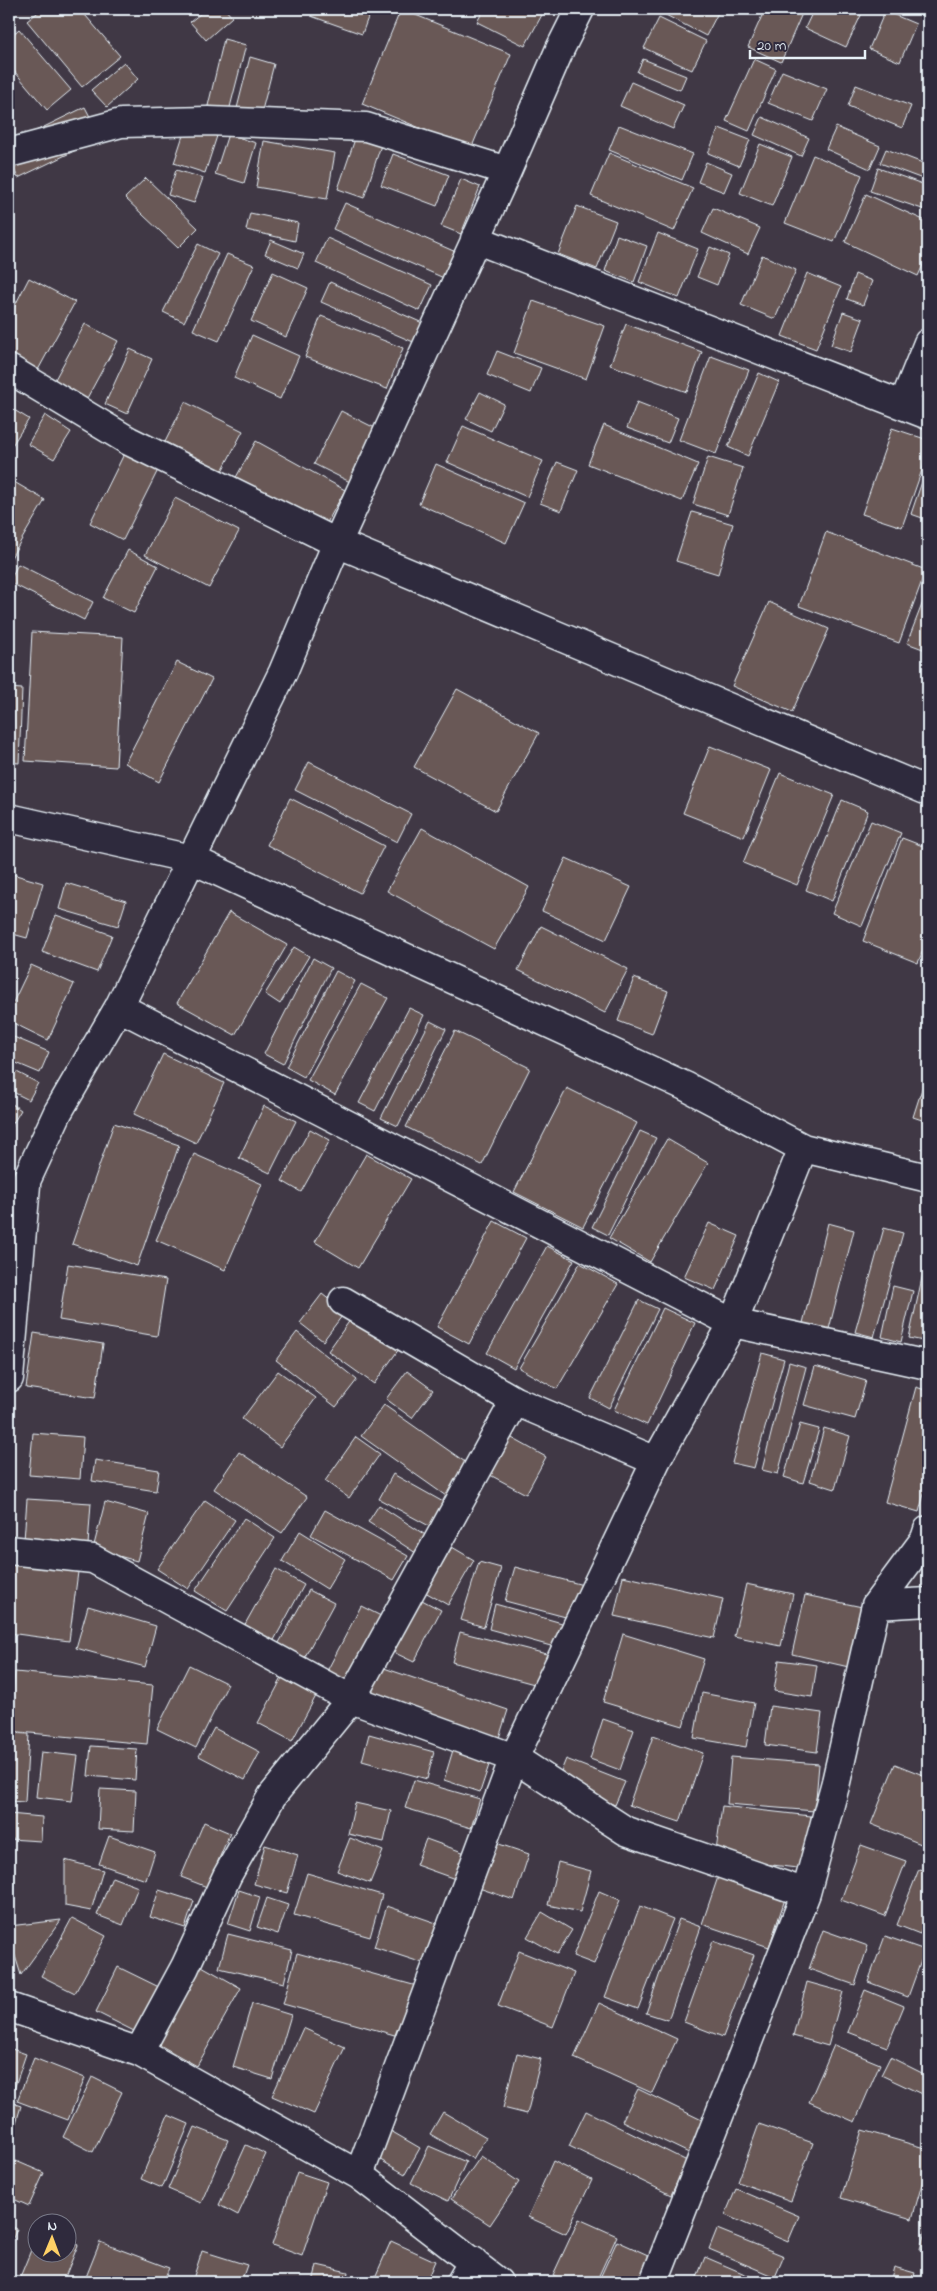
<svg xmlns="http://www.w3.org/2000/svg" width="937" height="2291" viewBox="0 0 937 2291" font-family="'Indie Flower',sans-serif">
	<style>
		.building { fill: #695957; stroke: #e8f1f8 }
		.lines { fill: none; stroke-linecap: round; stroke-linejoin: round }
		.minor-casing { stroke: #e8f1f8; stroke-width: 31 }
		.minor { stroke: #2f2a3d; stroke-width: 28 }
	</style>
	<rect width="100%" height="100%" fill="#403845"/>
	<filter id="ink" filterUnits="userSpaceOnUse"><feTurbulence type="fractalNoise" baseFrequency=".02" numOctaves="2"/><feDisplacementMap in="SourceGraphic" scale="10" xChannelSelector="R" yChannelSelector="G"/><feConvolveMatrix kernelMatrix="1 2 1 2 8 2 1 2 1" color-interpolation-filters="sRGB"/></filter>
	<g filter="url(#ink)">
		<path class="building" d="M42,9H80L120,56L82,87L27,21Z
			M206,9H225L232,17L206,40L190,22Z
			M314,9H371L362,34L311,16Z
			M401,9L511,54L471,149L362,104Z
			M484,9H534L543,13L525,46L477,22Z
			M662,9H720L706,36L660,12Z
			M765,9H804L781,62L748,47Z
			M814,9H864L846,47L805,28Z
			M885,11L916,24L900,62L869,49Z
			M659,18L706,41L692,70L644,48Z
			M19,29L71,90L47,110L9,65V38Z
			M224,39L246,45L228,115L207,110Z
			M250,57L274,64L259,122L235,116Z
			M643,59L686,76L680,90L637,72Z
			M754,59L776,69L749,131L726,121Z
			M124,62L138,79L107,107L91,90Z
			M782,71L827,89L813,121L768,103Z
			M631,82L684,105L673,129L620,106Z
			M856,85L911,106L902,128L848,106Z
			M9,98L16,105L9,112Z
			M85,107L101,138L18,178L9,159V144Z
			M928,112V126L923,124Z
			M762,117L809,138L801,156L754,135Z
			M619,125L693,154L682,180L609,150Z
			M186,126L217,136L205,173L174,163Z
			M836,127L880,146L870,169L826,149Z
			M719,128L750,140L739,166L708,153Z
			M228,134L256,143L244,183L215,174Z
			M356,136L381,145L364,198L338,189Z
			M264,141L335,153L327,199L256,187Z
			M760,144L792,157L772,206L740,193Z
			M886,149L928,165V181L880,163Z
			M609,153L693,188L674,231L591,196Z
			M393,154L449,175L437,206L381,185Z
			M813,155L862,175L834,242L785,223Z
			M706,162L732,173L724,192L698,182Z
			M878,168L928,186V211L870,191Z
			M176,170L203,178L194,203L168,195Z
			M146,178L198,228L178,248L125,198Z
			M461,179L480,187L461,234L441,226Z
			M866,194L928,222V254L918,276L845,242Z
			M345,203L458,253L446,279L333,229Z
			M577,206L616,221L597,269L558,254Z
			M713,208L760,228L748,254L702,233Z
			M250,213L298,223L295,241L246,230Z
			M658,233L698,249L679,298L639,282Z
			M617,235L647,246L634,282L605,271Z
			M327,238L432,285L420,311L316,263Z
			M271,240L304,254L298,268L265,254Z
			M198,244L218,254L184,322L163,312Z
			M710,247L729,255L717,285L697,277Z
			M227,254L254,265L219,341L193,330Z
			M762,255L796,270L775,319L741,305Z
			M273,272L308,288L286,337L251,321Z
			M807,273L841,287L816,349L782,336Z
			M855,274L872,281L863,305L847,299Z
			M29,278L75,302L38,370L9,355V317Z
			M330,282L427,325L418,344L321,302Z
			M533,301L605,326L586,379L514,353Z
			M843,312L863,319L851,352L831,345Z
			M321,316L403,348L387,389L305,357Z
			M85,324L118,341L86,400L53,383Z
			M626,324L702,352L687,392L610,365Z
			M252,335L299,356L280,399L234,378Z
			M130,349L152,359L127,414L105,404Z
			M497,351L541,368L531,393L487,375Z
			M711,356L749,370L716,454L679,440Z
			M759,373L779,382L748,456L728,447Z
			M480,392L504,404L491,431L466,419Z
			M185,402L243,431L222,471L165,442Z
			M637,402L678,418L668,443L627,428Z
			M9,407L29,419L9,450Z
			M341,411L377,429L350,482L314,464Z
			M45,415L71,432L54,459L28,444Z
			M604,425L698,464L682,501L588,464Z
			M463,426L543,461L527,497L447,462Z
			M892,428L928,440V453L902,527L862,514Z
			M256,441L345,490L323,530L234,481Z
			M124,454L158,470L123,540L90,523Z
			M708,457L743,468L728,515L693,504Z
			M557,462L578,470L561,511L540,503Z
			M436,464L524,503L506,543L419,504Z
			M928,464V520L911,514Z
			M9,479L45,500L9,561Z
			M175,498L239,531L209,588L145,555Z
			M692,512L733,524L718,574L676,561Z
			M826,532L926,570L899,643L799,606Z
			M128,550L158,566L134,613L103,598Z
			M18,564L93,602L84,620L9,582Z
			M928,589V651L907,643Z
			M769,602L829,629L792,712L732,686Z
			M32,632L123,637L116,767L25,761Z
			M177,662L212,679L159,782L125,763Z
			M9,688L22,689L19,763L9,762Z
			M457,689L539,733L496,811L414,767Z
			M710,746L771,770L744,837L683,813Z
			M309,762L411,814L397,842L295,790Z
			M780,773L834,795L797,885L743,863Z
			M290,798L384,846L360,893L267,845Z
			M842,800L868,811L832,901L806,890Z
			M871,821L901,833L862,926L832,913Z
			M422,828L529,887L494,949L387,891Z
			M902,838L928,848V937L918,963L863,941Z
			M566,858L631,887L606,940L542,911Z
			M9,873L43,883L27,938L9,933Z
			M66,883L126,901L118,926L59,909Z
			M229,912L287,945L235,1035L177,1003Z
			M56,915L112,935L97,972L42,952Z
			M541,926L628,969L605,1013L518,970Z
			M294,947L309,956L280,1004L265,994Z
			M313,958L331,968L283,1064L264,1054Z
			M31,965L74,984L48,1040L9,1021V1011Z
			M336,971L355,981L304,1077L286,1067Z
			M634,978L668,991L652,1034L618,1021Z
			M361,984L388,998L335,1095L308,1080Z
			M409,1008L424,1015L375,1111L359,1103Z
			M430,1021L446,1029L398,1126L381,1118Z
			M455,1031L530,1068L482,1165L406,1127Z
			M9,1035L49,1052L40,1073L9,1060Z
			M163,1054L224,1083L196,1143L134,1114Z
			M9,1068L38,1083L29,1100L9,1090Z
			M928,1070V1122L913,1117Z
			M567,1088L637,1123L583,1227L514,1192Z
			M9,1102L21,1110L9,1130Z
			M264,1106L296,1121L270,1173L239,1158Z
			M114,1123L179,1145L137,1266L72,1244Z
			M310,1129L330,1140L301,1192L282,1181Z
			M640,1131L656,1138L608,1235L592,1227Z
			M667,1139L708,1163L650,1262L609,1238Z
			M194,1154L262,1184L225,1270L156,1240Z
			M366,1154L411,1179L358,1268L315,1242Z
			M494,1221L526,1238L469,1344L437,1327Z
			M709,1223L739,1236L715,1290L684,1277Z
			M828,1223L854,1230L828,1333L802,1327Z
			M884,1228L903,1233L874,1337L855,1332Z
			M547,1246L574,1260L514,1368L487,1353Z
			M928,1250V1342L909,1338Z
			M580,1263L618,1284L557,1389L519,1368Z
			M68,1264L166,1280L157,1336L59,1320Z
			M893,1286L913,1291L901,1342L882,1337Z
			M322,1294L345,1312L323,1341L300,1323Z
			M639,1300L658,1309L609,1408L590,1398Z
			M663,1308L695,1323L647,1425L614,1410Z
			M353,1316L399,1349L374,1384L328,1351Z
			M297,1332L357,1380L336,1407L276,1360Z
			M34,1333L103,1344L95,1398L26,1388Z
			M762,1353L784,1359L754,1468L732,1463Z
			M789,1362L806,1367L778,1474L762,1470Z
			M815,1366L866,1381L855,1419L804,1405Z
			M278,1371L316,1398L280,1447L242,1419Z
			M407,1371L433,1390L412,1418L386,1399Z
			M916,1387L928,1391V1479L919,1512L885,1502Z
			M384,1405L468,1464L446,1496L361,1436Z
			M800,1424L819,1429L803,1483L784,1477Z
			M824,1428L850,1436L835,1489L810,1481Z
			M33,1433L83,1437L80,1479L29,1475Z
			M356,1437L380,1454L349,1498L325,1481Z
			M510,1437L546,1457L526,1494L490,1475Z
			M239,1452L307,1497L282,1533L214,1489Z
			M95,1460L159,1470L156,1491L92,1481Z
			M393,1474L445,1503L431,1527L379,1499Z
			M27,1499L91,1503L88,1545L24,1540Z
			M205,1500L235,1520L188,1589L157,1569Z
			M105,1502L149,1514L137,1561L93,1549Z
			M379,1505L430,1538L419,1555L368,1522Z
			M325,1510L408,1556L394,1580L311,1535Z
			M244,1518L275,1538L227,1611L195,1591Z
			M300,1531L345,1559L327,1589L282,1561Z
			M452,1547L474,1560L448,1605L425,1592Z
			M479,1562L501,1568L484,1627L461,1620Z
			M12,1564L78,1572L69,1641L9,1633V1587Z
			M515,1567L587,1586L577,1620L505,1601Z
			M276,1569L304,1585L273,1642L244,1626Z
			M623,1576L723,1599L714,1638L614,1616Z
			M746,1584L793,1594L781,1646L734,1636Z
			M309,1590L334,1603L302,1662L276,1648Z
			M805,1595L867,1608L853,1668L792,1654Z
			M420,1599L441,1610L414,1662L393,1652Z
			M495,1604L576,1627L569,1651L489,1629Z
			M88,1606L156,1626L145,1667L76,1648Z
			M361,1606L381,1616L346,1684L326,1673Z
			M460,1632L562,1658L553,1689L452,1662Z
			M623,1634L704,1659L683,1726L603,1702Z
			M779,1660L817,1665L812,1697L774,1691Z
			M189,1665L228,1684L196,1748L157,1729Z
			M378,1666L508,1710L497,1744L367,1700Z
			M15,1672L153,1685L147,1744L9,1731Z
			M282,1678L316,1696L292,1741L258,1723Z
			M702,1693L754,1703L746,1747L694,1738Z
			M770,1706L822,1713L817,1752L765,1745Z
			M603,1719L634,1730L620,1770L590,1759Z
			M214,1728L260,1752L245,1780L199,1756Z
			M9,1733L29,1734L25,1802L9,1801Z
			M369,1734L434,1752L427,1779L362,1761Z
			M653,1736L703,1753L680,1822L629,1805Z
			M91,1746L137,1749L135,1780L88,1776Z
			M453,1750L490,1762L480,1792L444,1780Z
			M41,1752L78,1756L72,1801L36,1797Z
			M731,1757L819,1764L815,1811L727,1804Z
			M566,1759L625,1782L615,1805L557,1781Z
			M895,1764L928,1777V1827L921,1844L871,1824Z
			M414,1780L480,1799L471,1828L405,1808Z
			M100,1789L136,1791L134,1831L98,1829Z
			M355,1803L391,1811L384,1842L348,1834Z
			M722,1806L811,1816L805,1869L715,1858Z
			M9,1814L42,1817L41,1841L9,1839Z
			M204,1822L230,1833L207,1887L181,1877Z
			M109,1836L155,1852L146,1880L99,1864Z
			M350,1838L383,1851L370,1883L337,1871Z
			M426,1839L468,1854L458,1880L416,1865Z
			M490,1841L529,1854L514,1900L476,1887Z
			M265,1845L298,1855L287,1893L254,1884Z
			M861,1845L906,1861L885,1916L841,1900Z
			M65,1860L103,1870L91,1911L65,1906Z
			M558,1862L591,1871L580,1912L548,1905Z
			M919,1869L928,1872V1912L920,1934L897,1925Z
			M307,1873L382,1895L370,1937L294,1915Z
			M719,1874L786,1896L769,1947L702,1924Z
			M112,1877L138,1887L123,1925L97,1915Z
			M159,1890L194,1901L185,1928L150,1917Z
			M239,1890L260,1897L250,1931L228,1924Z
			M599,1891L620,1900L594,1964L573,1956Z
			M267,1898L288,1905L278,1934L257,1927Z
			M387,1906L445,1926L432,1966L374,1947Z
			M640,1906L673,1919L638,2009L605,1997Z
			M542,1912L572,1930L557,1954L527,1937Z
			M72,1918L106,1936L75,1993L41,1976Z
			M679,1919L701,1927L668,2020L646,2013Z
			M61,1920L21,1975L9,1937V1926Z
			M823,1930L868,1946L855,1985L809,1969Z
			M228,1934L292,1950L284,1983L219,1968Z
			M885,1936L925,1950L908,1997L868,1982Z
			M928,1938V1950L924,1948Z
			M713,1941L754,1955L723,2037L684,2022Z
			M519,1951L574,1973L553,2027L498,2006Z
			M297,1953L424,1988L409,2039L283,2004Z
			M200,1965L241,1988L197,2066L156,2043Z
			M118,1967L165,1990L142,2035L96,2012Z
			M807,1982L843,1992L828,2046L793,2036Z
			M865,1990L904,2006L887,2047L848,2032Z
			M252,2003L291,2015L272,2079L233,2067Z
			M599,2003L677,2039L652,2093L574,2058Z
			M303,2028L345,2047L314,2114L272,2096Z
			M834,2045L880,2064L855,2122L809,2102Z
			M9,2048L26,2054L14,2089L9,2087Z
			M517,2053L541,2059L527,2114L503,2108Z
			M890,2057L928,2076V2097L881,2075Z
			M34,2058L85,2078L68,2120L17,2101Z
			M92,2077L122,2092L93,2152L63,2137Z
			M638,2089L708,2123L693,2155L622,2121Z
			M9,2102L21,2106L9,2147Z
			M586,2111L687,2161L671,2195L569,2146Z
			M443,2112L486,2137L473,2159L430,2134Z
			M168,2115L189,2124L162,2188L141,2179Z
			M759,2124L813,2143L791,2201L738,2182Z
			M195,2127L228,2140L201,2203L168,2189Z
			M384,2127L420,2148L405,2174L368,2153Z
			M862,2130L928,2149V2163L912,2219L841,2198Z
			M246,2145L266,2154L238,2215L219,2205Z
			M429,2146L466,2162L448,2201L411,2183Z
			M481,2156L519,2182L490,2225L451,2199Z
			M9,2158L44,2173L29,2206L9,2197Z
			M553,2161L592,2180L566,2234L528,2217Z
			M297,2172L327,2182L302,2256L272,2245Z
			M736,2189L799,2216L788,2242L725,2215Z
			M579,2219L617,2236L596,2282H568L553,2275Z
			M928,2221V2251L920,2249Z
			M9,2225L17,2229L9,2247Z
			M717,2229L784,2256L775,2277L709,2249Z
			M38,2233V2254H68V2241L78,2245L63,2282H18Z
			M391,2241L435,2261L426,2282H373Z
			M617,2241L659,2260L649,2282H598Z
			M100,2242L169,2268L163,2282H84Z
			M202,2251L247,2265L241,2282H192Z
			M705,2257L759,2280L758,2282H695Z
			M317,2265L348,2272L346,2282H313Z
			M894,2267L915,2273L912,2282H890Z"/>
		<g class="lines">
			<g class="minor-casing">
				<path id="minor" d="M9,153L121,123L208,121L366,127L507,171
					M475,239L928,415
					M9,369L129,441L337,543L928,791
					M903,405L928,343
					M9,818L191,859L685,1086L803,1148L928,1178
					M119,1007L733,1323L928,1365
					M9,1208L26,1181L58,1112L119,1007L283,672L337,543L507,171L560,49L580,9
					M343,1301L515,1401L656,1461
					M9,1378L26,1185
					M9,1550L93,1559L351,1699L514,1758L626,1831L806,1893L836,1782L876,1605L925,1539L928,1530
					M876,1605L928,1602
					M9,2007L139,2052L359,2175L498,2282
					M139,2052L185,1967L227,1876L272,1796L351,1699L515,1401
					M359,2175L514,1758L656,1461L733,1323L803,1148
					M461,2282L473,2261
					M654,2282L806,1893"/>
			</g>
			<use href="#minor" class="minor"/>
		</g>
	</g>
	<rect width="937" height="2291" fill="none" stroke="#2f2a3d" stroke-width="30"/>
	<rect x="15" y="15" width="907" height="2261" fill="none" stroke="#e8f1f8" stroke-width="2" filter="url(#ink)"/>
	<g transform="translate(52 2238) rotate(1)"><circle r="24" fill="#2f2a3d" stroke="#797a88"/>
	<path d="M0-4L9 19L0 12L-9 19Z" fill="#ffd166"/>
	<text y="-8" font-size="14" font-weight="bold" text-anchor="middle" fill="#e8f1f8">N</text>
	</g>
	<path d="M750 50v8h115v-8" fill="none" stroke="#e8f1f8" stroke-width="2.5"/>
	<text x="757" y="50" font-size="15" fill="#e8f1f8" stroke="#2f2a3d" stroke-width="4" paint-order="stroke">20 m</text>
</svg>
